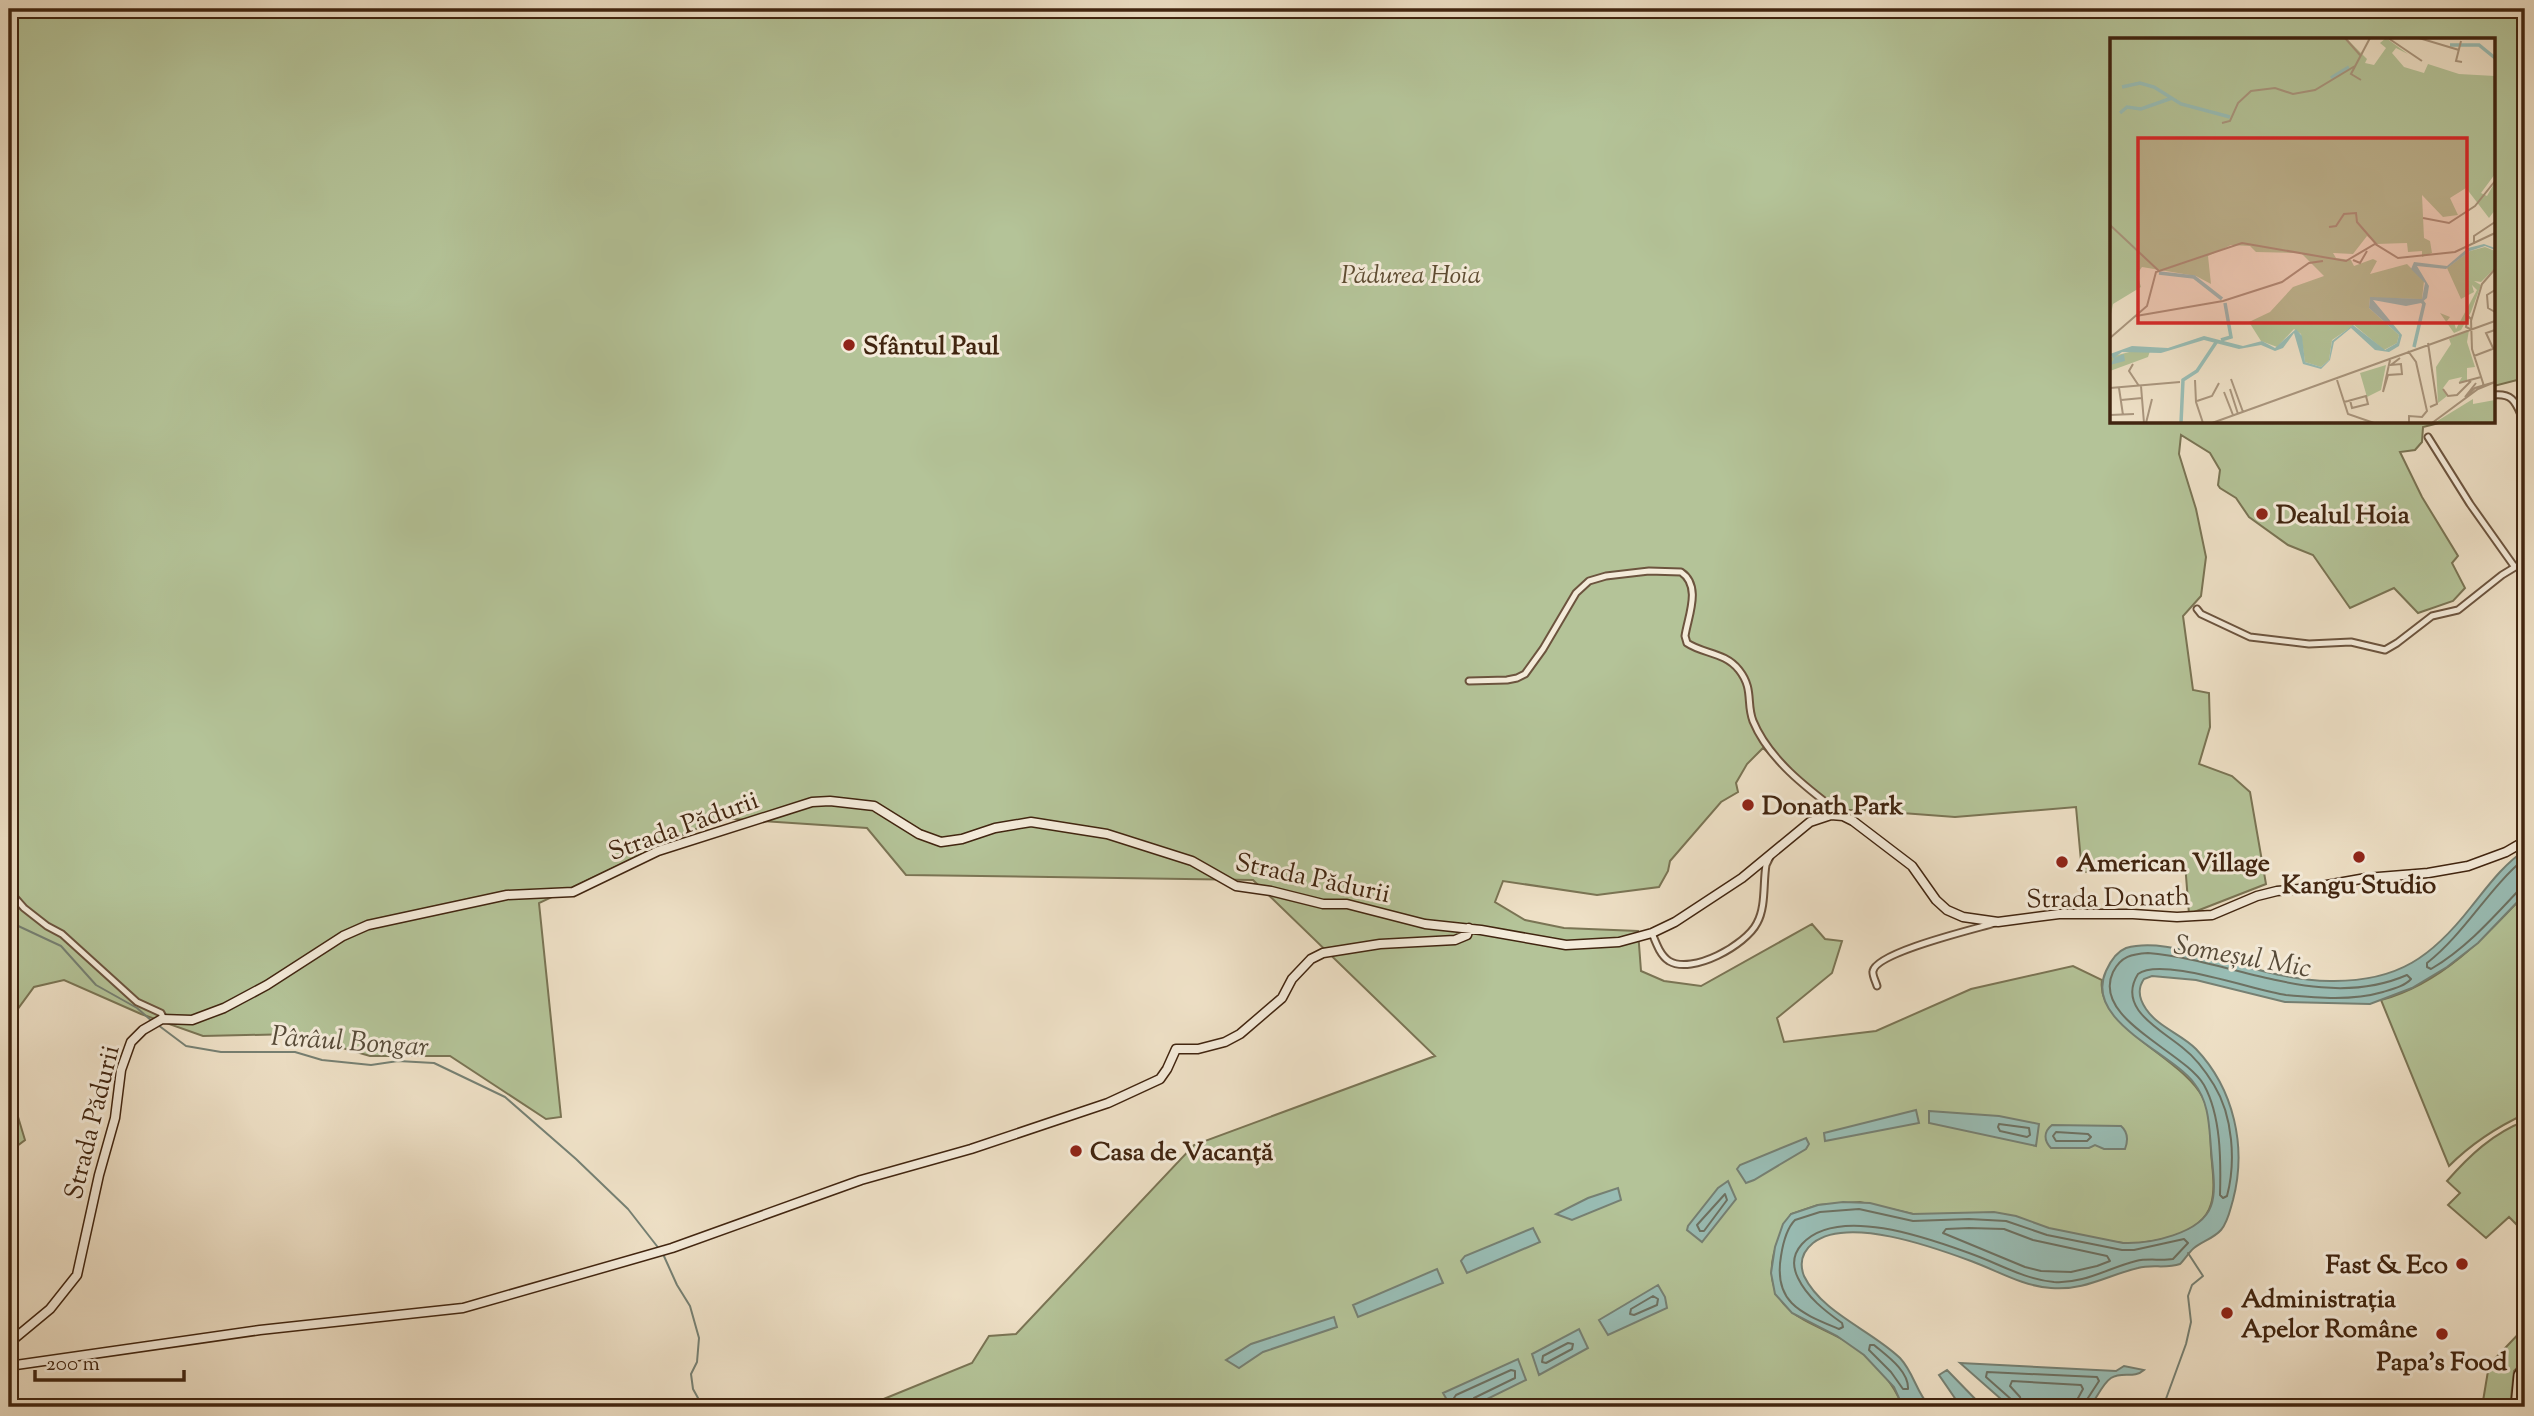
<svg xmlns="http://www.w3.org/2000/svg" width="2534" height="1416" viewBox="0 0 2534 1416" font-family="'Sorts Mill Goudy',serif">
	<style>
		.green { fill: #b4c398; stroke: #7a7454; stroke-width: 2 }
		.water { fill: #99bdb5; stroke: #768073; stroke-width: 2 }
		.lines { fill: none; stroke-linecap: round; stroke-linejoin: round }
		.shore { stroke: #6d7162; stroke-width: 2 }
		.stream { stroke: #768073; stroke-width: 2 }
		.street-casing { stroke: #6c543e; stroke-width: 9 }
		.secondary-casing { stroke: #412510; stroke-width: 11 }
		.primary-casing { stroke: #412510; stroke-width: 12 }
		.street { stroke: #f4ebda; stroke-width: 5 }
		.secondary { stroke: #f4ebda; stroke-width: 8 }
		.primary { stroke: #eee0c6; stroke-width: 9 }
		.poi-dot { fill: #8f2418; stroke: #f4ebda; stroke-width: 2.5 }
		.labels { text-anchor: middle; stroke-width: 6; stroke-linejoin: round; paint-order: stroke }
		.park-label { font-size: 26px; font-style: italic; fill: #5e4c32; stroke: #f4ebda }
		.poi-label { font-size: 26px; font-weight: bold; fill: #412510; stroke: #f4ebda; text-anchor: start }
		.street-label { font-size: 26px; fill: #412510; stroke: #f4ebda }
		.water-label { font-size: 28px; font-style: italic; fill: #574b39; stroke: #f4ebda }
		.inset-river { fill: none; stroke: #99bdb5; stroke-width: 3.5 }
		.inset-road { fill: none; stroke: #a9957d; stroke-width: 2 }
		.view { fill: #d62828; fill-opacity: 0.15; stroke: #d62828; stroke-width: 3.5 }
		.inset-edge { fill: none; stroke: #412510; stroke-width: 3.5 }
	</style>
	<rect width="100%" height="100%" fill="#eee0c6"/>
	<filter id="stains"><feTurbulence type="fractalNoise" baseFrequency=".00286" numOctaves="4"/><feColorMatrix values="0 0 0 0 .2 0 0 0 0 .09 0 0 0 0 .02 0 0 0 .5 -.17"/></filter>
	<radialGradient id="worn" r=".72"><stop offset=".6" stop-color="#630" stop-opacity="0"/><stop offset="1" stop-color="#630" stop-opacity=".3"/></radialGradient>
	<path class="green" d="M9,9H2525V378L2494,386V40H2112V422H2443L2423,427L2422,442L2415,450L2400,452L2422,497L2458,556L2452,563L2465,588L2453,601L2418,613L2394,588L2350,608L2313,555L2288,545L2249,517L2236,498L2220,488L2218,485L2220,470L2210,453L2181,435L2179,454L2196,509L2206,557L2201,596L2183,616L2193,690L2209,693L2210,727L2199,764L2232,776L2250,792L2266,884L2189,914L2185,863L2155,868L2082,872L2076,807L1955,817L1862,810H1832L1763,748L1747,764L1736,783L1738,792L1721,802L1670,861L1668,871L1659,887L1597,895L1503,881L1495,902L1525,920L1564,928L1638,931L1641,971L1664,981L1701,986L1812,924L1825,939L1842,941L1832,973L1777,1018L1784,1042L1876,1031L1971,989L2073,966L2102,980C2095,1027 2184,1058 2203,1098C2211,1114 2210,1133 2211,1151C2212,1168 2216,1188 2211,1204C2202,1236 2151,1244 2123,1243L1913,1214L1860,1202L1818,1205L1791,1214C1768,1253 1758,1294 1804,1320C1820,1329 1837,1335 1852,1345C1874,1361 1893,1382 1903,1407H864L972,1363L989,1336L1016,1334L1194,1145L1435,1056L1253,880L906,875L867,828L719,818L539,903L561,1117L546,1119L450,1056H370L294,1034L203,1036L141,1014L64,980L34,987L9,1021Z
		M2525,894V1114C2497,1127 2471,1144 2449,1166L2381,1000C2441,984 2485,937 2525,894Z
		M9,1087L25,1140L9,1152Z
		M2525,1121V1233L2509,1217L2486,1238L2448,1205L2460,1193L2447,1181C2469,1156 2493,1133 2525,1121Z
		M2525,1327V1360L2514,1371L2510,1407H2482L2489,1365Z"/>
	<path class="water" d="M2525,850V894L2478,943L2447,967L2412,988L2370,1004L2285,1002L2196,980L2152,976L2144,979C2137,989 2139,999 2146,1009C2158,1027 2181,1034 2196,1049C2234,1089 2247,1147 2233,1200C2230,1210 2228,1222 2221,1230C2214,1238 2203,1241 2194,1248C2189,1252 2185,1259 2180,1264C2166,1269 2152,1264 2138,1268C2108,1275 2084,1291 2051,1288C2022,1286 1998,1271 1971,1261C1933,1247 1848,1216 1813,1243C1802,1252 1799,1263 1804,1276C1822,1313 1871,1330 1900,1358C1914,1373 1916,1392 1930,1407H1903L1894,1387L1864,1355L1837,1336L1792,1313L1775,1294L1771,1273L1775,1247L1783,1224L1791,1214L1818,1205L1843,1202L1870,1203L1913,1214L1994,1212L2016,1216L2049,1228L2123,1243C2149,1244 2201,1234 2211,1206C2217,1189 2212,1166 2211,1148C2209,1125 2209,1102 2194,1083C2171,1052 2083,1021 2106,971C2110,962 2116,952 2126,948C2153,940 2188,951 2215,958C2252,968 2294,982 2334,981C2398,981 2432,957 2471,907C2488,886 2503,865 2525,850Z
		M1916,1110L1919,1123L1825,1141L1824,1133Z
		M1929,1111L1999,1116L2039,1124L2036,1146L1929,1123Z
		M2052,1125L2121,1126C2128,1132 2128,1141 2125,1149H2104L2095,1145L2089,1148H2051C2044,1141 2043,1132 2052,1125Z
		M1806,1138L1809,1144L1806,1149L1754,1180L1746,1183L1737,1169L1740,1165Z
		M1728,1181L1736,1199L1702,1242L1687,1230L1688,1226L1718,1188Z
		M1618,1188L1621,1200L1572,1220L1556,1214L1588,1198Z
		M1533,1228L1540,1242L1467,1273L1461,1261L1465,1256Z
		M1437,1269L1443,1283L1358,1317L1353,1305Z
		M1658,1285L1665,1297L1667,1308L1608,1335L1599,1320Z
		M1334,1317L1337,1327L1263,1352L1239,1368L1226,1360L1251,1344Z
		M1579,1329L1588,1348L1539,1375L1532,1354Z
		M1518,1359L1526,1380L1471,1407H1451L1443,1393Z
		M1960,1363L2116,1371L2124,1366L2144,1370C2134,1379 2122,1371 2111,1378C2103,1383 2096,1399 2090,1407H2010Z
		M1947,1370L1982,1406V1407H1961L1939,1375Z"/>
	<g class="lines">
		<path class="shore" d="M2525,858C2488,889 2465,933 2427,963V967L2431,969C2465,949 2491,920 2518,891L2525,889
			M2148,953C2234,960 2322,1012 2407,975L2411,979C2405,986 2393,989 2383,992C2352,1001 2318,998 2286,995C2255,991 2161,956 2138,974C2116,1009 2162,1030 2183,1048C2196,1058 2206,1072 2214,1085C2233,1116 2236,1162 2227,1196L2223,1198L2220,1195C2221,1160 2221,1116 2204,1085C2184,1051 2091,1019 2113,972C2121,956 2132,954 2148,953Z
			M1999,1124L2029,1128L2030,1135L2027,1137L2000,1131L1998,1127Z
			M2056,1132L2088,1134L2091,1137L2087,1141H2056L2053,1136Z
			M1725,1194L1727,1200L1704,1231H1700L1697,1225Z
			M1859,1209L1913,1221L1969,1219L2006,1221L2047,1235L2122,1250H2134L2184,1239L2188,1243L2173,1259C2161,1261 2148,1258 2136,1261C2108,1268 2084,1284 2054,1282C2023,1279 1998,1263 1969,1253C1928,1238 1837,1205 1802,1244C1793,1254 1792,1266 1798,1278C1807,1297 1825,1311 1842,1323L1843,1327L1839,1329C1801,1313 1773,1303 1781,1256C1783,1243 1786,1229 1795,1220L1820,1212Z
			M1969,1228L2004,1229L2033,1240L2107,1256L2110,1261L2097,1266L2071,1272L2041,1271L2025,1267L1943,1233L1946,1229Z
			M1653,1296L1658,1299L1657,1305L1634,1315L1630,1314L1631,1309Z
			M1568,1343L1573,1344L1572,1349L1546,1363L1542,1362L1543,1356Z
			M1870,1345H1874C1887,1356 1909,1371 1908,1389H1903L1891,1372L1869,1350Z
			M1456,1407L1454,1398L1456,1395L1511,1370L1515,1371V1378L1474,1398L1470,1407
			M2014,1407L2012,1400L1986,1377L1987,1372L2097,1377L2099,1381L2086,1401L2085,1407
			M2022,1407L2020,1397L2010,1386L2012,1381L2081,1385L2083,1389L2077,1400L2076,1407"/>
		<path class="stream" d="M9,918L14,924L61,946L96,985L137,1008L153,1022
			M158,1025L186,1046L221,1052H295L322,1060L371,1065L398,1061L434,1063L505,1097L576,1159L628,1209L660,1250
			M663,1254L677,1285L690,1306L699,1338L697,1362L691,1374L693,1389L703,1407
			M2163,1407L2186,1344L2191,1322L2188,1296L2192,1285L2203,1276L2188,1253"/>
		<g class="street-casing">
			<path id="street" d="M2494,395C2516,393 2516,406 2525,423
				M2428,437L2470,504L2514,566
				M2197,609L2201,614L2250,637L2309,644L2351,642L2385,650L2397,643L2432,616L2458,610L2502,575L2525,561
				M1469,681L1507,680L1517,678L1525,674L1543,649L1576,593L1589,581L1606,576L1649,571L1681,572C1702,586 1688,616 1685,636L1687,643C1703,654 1725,652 1739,670C1754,689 1746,703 1753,721C1769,760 1808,789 1841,814
				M9,891L24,908L47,926L62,934L137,1002L161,1013L164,1019
				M1652,933C1656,943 1660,955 1669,961C1692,975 1746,945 1757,923C1766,907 1763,883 1766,865L1770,857
				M1877,986C1876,982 1872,975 1873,971C1877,952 1975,929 1995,923"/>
		</g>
		<g class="secondary-casing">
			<path id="secondary" d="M9,1343L50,1309L77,1275L99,1175L115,1118L121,1070L131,1042L143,1030L162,1019L192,1020L224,1008L267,985L343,936L368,925L507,895L573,892L658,851L812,802L830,801L874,806L919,834L941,842L962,839L995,828L1031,822L1107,834L1192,861L1236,886L1271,891L1323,904H1347L1425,924L1481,930L1566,945L1619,942L1652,933L1675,922L1742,878L1810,822L1831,815L1843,816L1853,821L1912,866L1936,900L1947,910L1963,917L1998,922L2059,914H2133L2177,917L2212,915L2257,896L2277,891L2310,888L2366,878L2428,873L2468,866L2506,852L2525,841
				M9,1366L260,1330L463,1308L672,1248L861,1180L971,1149L1108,1103L1160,1079L1167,1069L1176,1049H1198L1225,1042L1240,1034L1282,998L1292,979L1311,959L1323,953L1380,944L1455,940L1467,935L1469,928"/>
		</g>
		<g class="primary-casing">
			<path id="primary" d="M2516,1407L2519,1375L2525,1365
				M2523,1407L2525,1384"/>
		</g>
		<use href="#street" class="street"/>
		<use href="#secondary" class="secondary"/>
		<use href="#primary" class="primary"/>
	</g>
	<g class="poi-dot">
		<circle cx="849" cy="345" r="7"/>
		<circle cx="2262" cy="514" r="7"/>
		<circle cx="1748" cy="805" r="7"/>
		<circle cx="2359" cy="857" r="7"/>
		<circle cx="2062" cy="862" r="7"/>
		<circle cx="1076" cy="1151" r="7"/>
		<circle cx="2462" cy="1264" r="7"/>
		<circle cx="2227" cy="1313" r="7"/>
		<circle cx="2442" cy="1334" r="7"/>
	</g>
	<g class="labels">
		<g class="park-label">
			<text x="1411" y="283">Pădurea Hoia</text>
		</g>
		<g class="poi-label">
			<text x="863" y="354">Sfântul Paul</text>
			<text x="2276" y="523">Dealul Hoia</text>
			<text x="1762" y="814">Donath Park</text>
			<text x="2076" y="871">American Village</text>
			<text x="2359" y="893" text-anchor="middle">Kangu Studio</text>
			<text x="1090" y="1160">Casa de Vacanță</text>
			<text x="2448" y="1273" text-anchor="end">Fast &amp; Eco</text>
			<text x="2241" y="1307">Administrația<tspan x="2241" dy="30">Apelor Române</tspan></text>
			<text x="2442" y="1370" text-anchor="middle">Papa's Food</text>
		</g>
		<g class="street-label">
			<text transform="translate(683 825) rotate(-20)" y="9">Strada Pădurii</text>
			<text transform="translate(1313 877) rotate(12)" y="9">Strada Pădurii</text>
			<text transform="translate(2108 897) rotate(-1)" y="9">Strada Donath</text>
			<text transform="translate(91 1122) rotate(-76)" y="9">Strada Pădurii</text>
		</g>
		<g class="water-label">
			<text transform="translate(2243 955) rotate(10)" y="10">Someșul Mic</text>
			<text transform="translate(350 1040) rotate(4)" y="10">Pârâul Bongar</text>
		</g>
	</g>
	<g transform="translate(2110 38)">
		<rect width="385" height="385" fill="#eee0c6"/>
		<path d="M0,0H236L257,21L255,25L264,27L276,10L270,5L276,0L298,16L286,10L282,15L294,29L314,35L318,26L349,36L385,38V136L371,155L377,158L385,144V172L379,180L356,150L340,160L348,177L333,179L312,157L314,200L320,203L322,215L312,219V213L298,214L297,205L266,206L257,198L243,216L223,215L226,220L241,222L244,228L263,221L267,223L260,236L297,226L314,243L312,261L260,260L259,270L289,297L287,305L274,312L244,287L222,302L219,322L211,329L195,324L191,296L184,291L167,309L151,303L139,284L160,274L183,249L214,238L191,215L146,214L140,208L121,207L98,218L101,246L86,238L32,229L27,236L31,249L3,266L0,281ZM375,209L385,213V230L371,244L364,243L371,247L361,274L351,292L344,295L330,275L340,279L337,283L344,284L346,291L367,252L362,247L364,254L351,261L337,230L360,213ZM359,292L357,304L365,329L357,330V344H349L352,339L339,342L333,350L337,358L328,365L326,329L341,306L339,301ZM31,311L40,313L38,319L0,333V319ZM276,327L271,352L257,359L250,335ZM363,361V366L385,362V385H324Z" fill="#b4c398"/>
		<path d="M374,206L385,210V212L375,208L360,213L336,231L307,228L319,248L317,260L311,265L296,268L263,262L292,297L289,308L279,314L265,312L241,290L224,304L220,322L211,331L193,326L184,295L173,310L165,313L151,307L129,311L94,302L51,315L12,314L4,320L14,316L15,323L0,327L4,321L0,316L22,308L58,310L94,298L133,308L152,303L165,310L186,291L192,298L195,324L211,329L219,322L222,303L243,287L275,312L287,305L289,297L259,270L260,259L312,261L315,245L301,231L304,224L337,228L358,210Z" fill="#99bdb5"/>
		<path class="inset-river" d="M340,7H369L385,20M221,40L239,29M12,49L30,45L44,49L71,66L120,79M10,75L17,69L31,71L62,60M49,235L84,239L112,261M111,302L121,299L115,265M304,309L314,266L311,262M71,385L73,342L87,333L107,303"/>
		<path class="inset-road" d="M235,0L250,17M278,0L312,23M309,0L349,12M351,3L346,23L352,24M251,42L241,36L260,0M112,85L120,83L128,65L141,53L165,50L183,56L205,52L245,28M313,180L339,185L365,168L385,143M0,187L49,233M219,189L226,188L234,176L246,175L247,184L267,207M364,206V198L385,184M243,222L250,225L257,213M385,252L377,257L378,270L385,274M26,278L113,263L172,244L199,225L213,223M361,283L372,246L385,231M360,291L356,289L358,278L361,281L362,311L374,348M0,300L37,268L46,234L132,205L236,223L265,206L288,220L345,214L385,195M318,305L327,366L320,369M383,310L376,295L385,292M298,313L306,324L317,373L312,379L299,378V385M364,318L385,310M280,322L273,354L278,337L292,336L291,326L281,327L290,320M23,326L19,333L29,348M121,341L133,374M85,342L86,364L93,385M227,342L238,376L264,385M349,345L371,339M366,345L355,359L365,350L385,344M31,348L34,385M0,350L70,344M9,350L13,377M120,351L128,376M333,351L338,358L347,357L361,343M114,354L123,377M11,362L32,360M87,363L102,358L109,345M234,364L238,363L256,358L258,366L242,370L240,362M0,377L24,376M36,385L42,361M102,385L385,283M322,385L368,351L385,344"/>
		<path class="view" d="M28,100H357V285H28Z"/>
		<rect width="385" height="385" class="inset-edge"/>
	</g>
	<rect width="2534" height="1416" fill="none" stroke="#eee0c6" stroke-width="35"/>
	<rect x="10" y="10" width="2513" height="1395" fill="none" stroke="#412510" stroke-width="3.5"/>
	<rect x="18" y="18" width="2499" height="1381" fill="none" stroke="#412510" stroke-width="2"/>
	<path d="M35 1370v10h149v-10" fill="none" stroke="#412510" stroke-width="3.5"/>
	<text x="46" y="1370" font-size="21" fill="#412510" stroke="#f4ebda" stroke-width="5" paint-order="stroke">200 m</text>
	<rect width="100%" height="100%" filter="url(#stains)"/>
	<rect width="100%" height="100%" fill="url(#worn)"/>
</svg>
